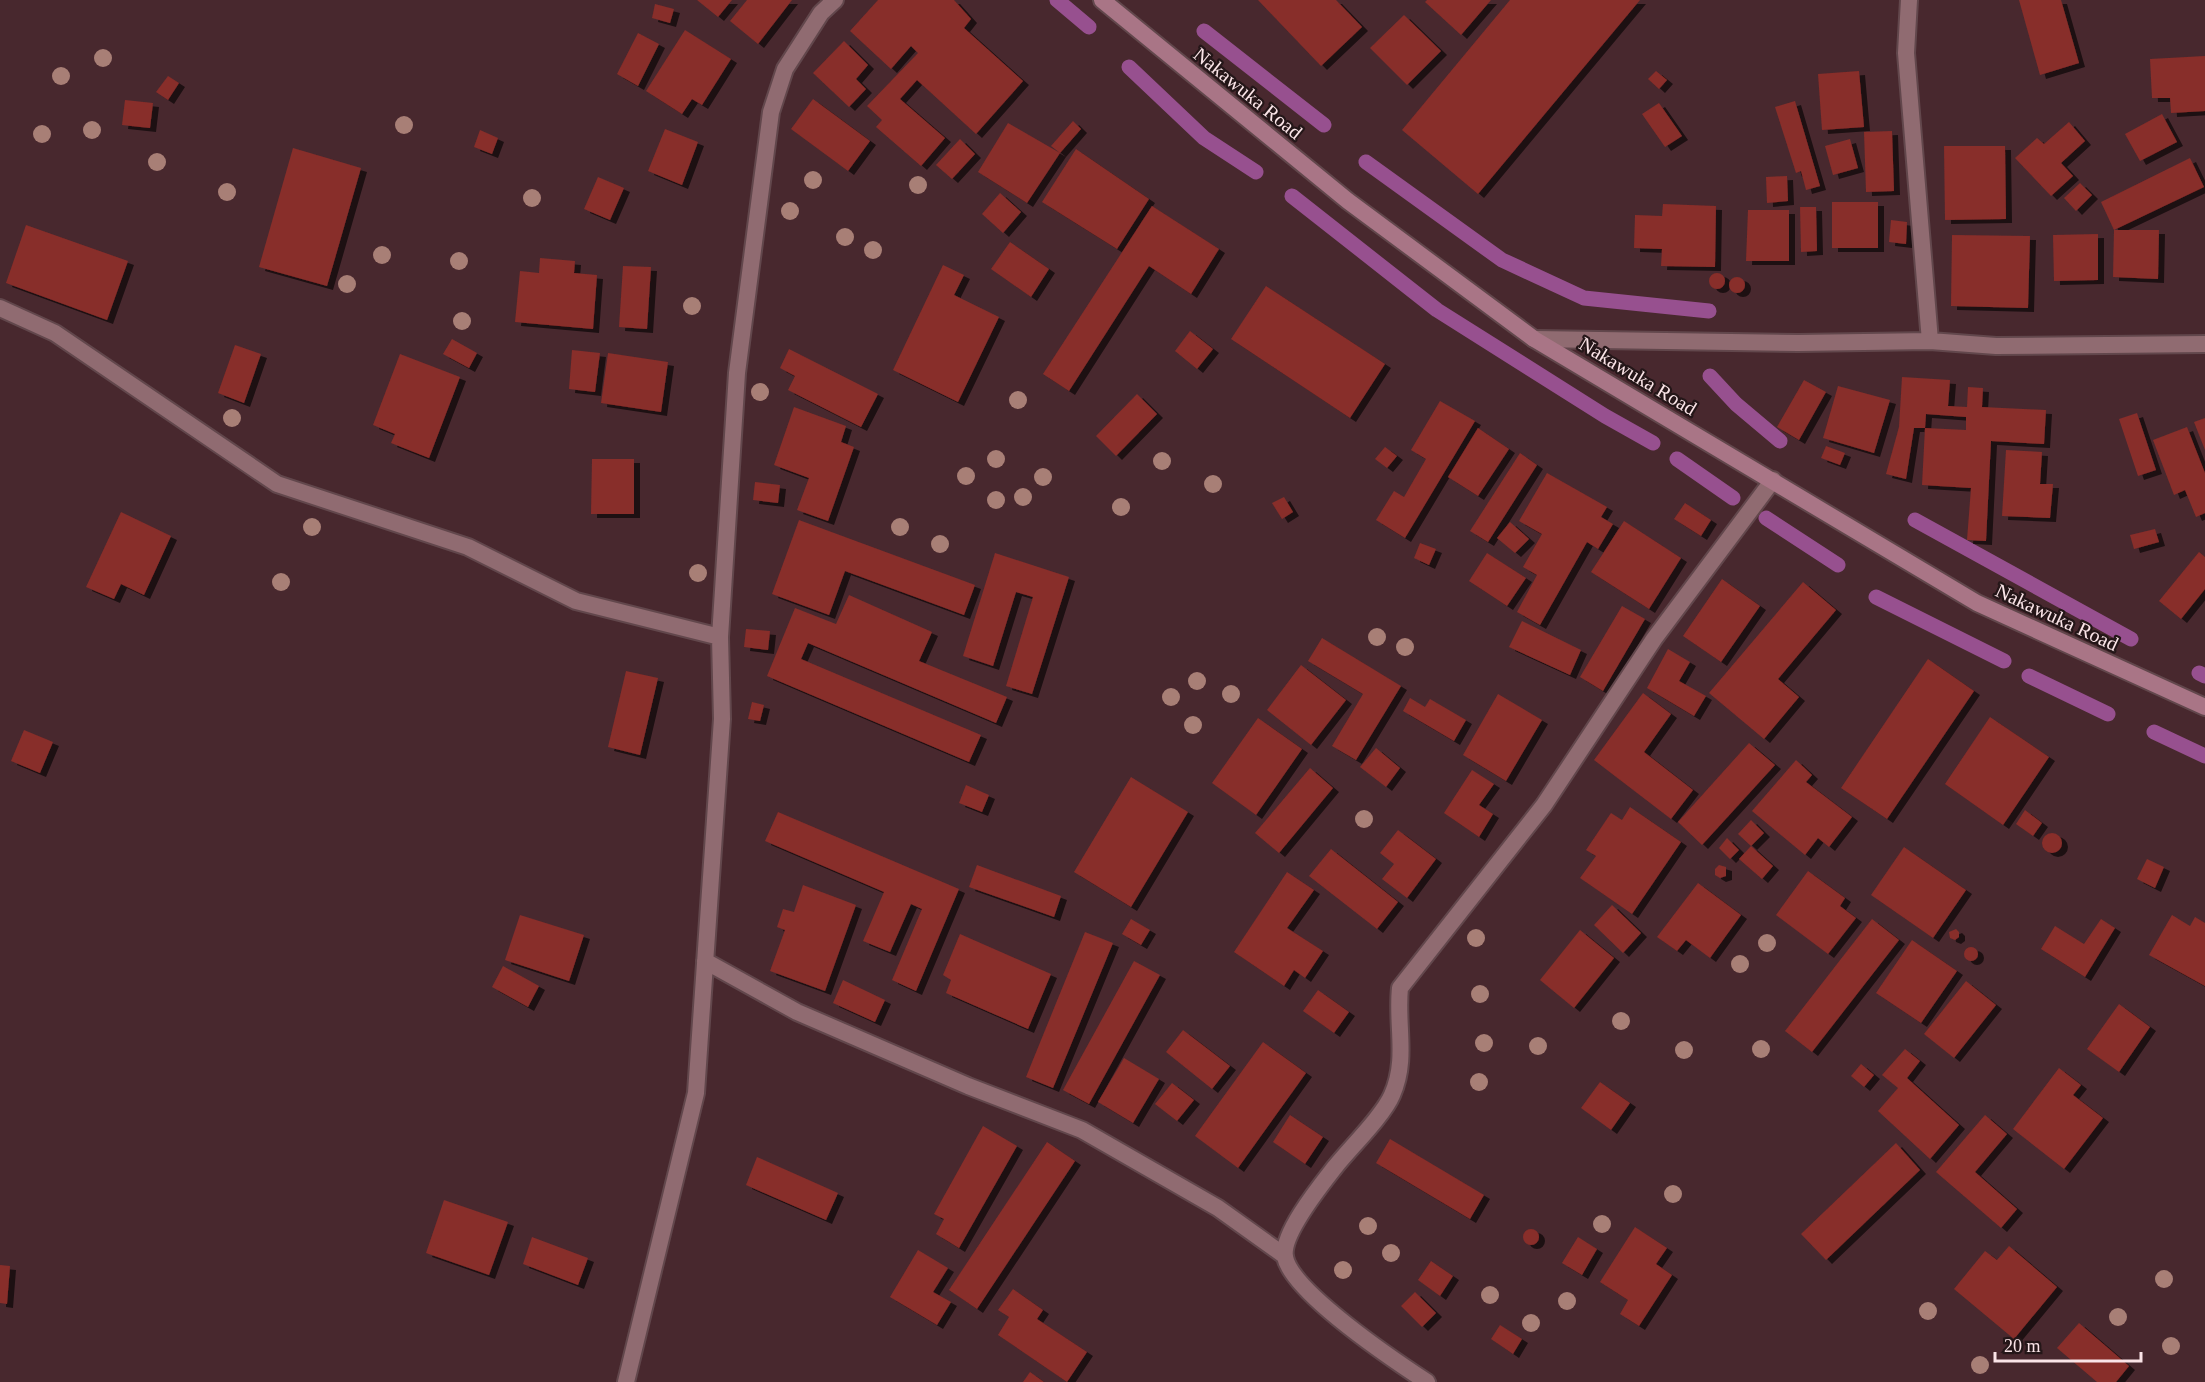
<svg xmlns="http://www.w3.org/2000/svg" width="2205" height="1382" viewBox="0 0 2205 1382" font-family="'Times New Roman',serif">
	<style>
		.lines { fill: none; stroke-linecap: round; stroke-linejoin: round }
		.stream { stroke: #97508f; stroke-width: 15 }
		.building { fill: #882d29; fill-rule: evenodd; filter: url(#shadow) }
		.minor-casing { stroke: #62474c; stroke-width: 20 }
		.secondary-casing { stroke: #62474c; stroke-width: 20 }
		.minor { stroke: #906b71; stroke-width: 16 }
		.secondary { stroke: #a97586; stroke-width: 16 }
		.tree { fill: #a87f76 }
		.labels { text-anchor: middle; stroke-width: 4.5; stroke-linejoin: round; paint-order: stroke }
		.street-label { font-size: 20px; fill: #fae4e7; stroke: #241618 }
	</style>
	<defs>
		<filter id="shadow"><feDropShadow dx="6" dy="4" stdDeviation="0" flood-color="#0009"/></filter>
	</defs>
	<rect width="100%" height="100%" fill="#48282e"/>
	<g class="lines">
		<path class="stream" d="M1057,0L1089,27
			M1204,31L1324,125
			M1129,67L1204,138L1256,172
			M1366,162L1502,260L1584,298L1709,311
			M1292,196L1437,310L1605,416L1653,443
			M1710,376L1736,404L1780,441
			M1677,459L1733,498
			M1766,518L1838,565
			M1915,520L2131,639
			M1876,597L2004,661
			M2199,673L2205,676
			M2029,676L2108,714
			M2154,732L2205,756"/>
	</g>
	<path class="building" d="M697,0H732L718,17Z
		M747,0H792L758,44L730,21Z
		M878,0H954L971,19L964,28L1023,81L976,134L917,80L900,99L945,138L921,166L876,127L882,120L867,106L918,53L911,46L891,69L850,31Z
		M1258,0H1336L1362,27L1321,66Z
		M1427,0H1491L1461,35L1425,2Z
		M1510,0H1640L1478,194L1402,130Z
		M2019,0H2061L2079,63L2040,75Z
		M655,4L674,9L670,23L652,18Z
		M1404,15L1441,51L1407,85L1370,48Z
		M685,30L731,59L702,105L692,99L682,114L646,91Z
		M638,33L659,44L638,86L617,74Z
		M844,41L868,65L856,79L866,89L849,107L813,73Z
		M2205,56V111L2171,113L2170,98H2152L2150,59Z
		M1656,71L1667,80L1659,89L1648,79Z
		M1859,71L1864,127L1822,130L1818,74Z
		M168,76L179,83L168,100L156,92Z
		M813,99L870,141L848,171L791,129Z
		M125,100L153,103L150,128L122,125Z
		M1795,101L1820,186L1806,190L1801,171L1796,173L1775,107Z
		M1659,103L1682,136L1665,147L1642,114Z
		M2162,114L2177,142L2140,161L2125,134Z
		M1073,121L1081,129L1060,153L1051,146Z
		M2069,122L2085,141L2061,163L2073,176L2051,196L2015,158L2037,138L2044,144Z
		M1008,123L1060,153L1027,203L978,172Z
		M665,129L698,142L682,185L648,171Z
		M480,130L498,138L492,154L474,147Z
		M1892,131L1894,191L1866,192L1864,132Z
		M960,139L975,154L952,179L936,165Z
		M1850,139L1858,168L1833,175L1825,146Z
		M1944,146H2005L2006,219L1945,220Z
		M293,148L361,168L327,286L259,267Z
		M1076,149L1149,199L1117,249L1042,202Z
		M2190,158L2204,187L2114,230L2101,202Z
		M1787,176L1788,201L1767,203L1766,177Z
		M598,177L624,188L610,220L584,209Z
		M2080,183L2092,195L2076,211L2064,198Z
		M1000,193L1021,212L1003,233L982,214Z
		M1832,202H1878V248H1832Z
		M1663,204L1716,206L1715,267L1661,266L1662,249L1634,248L1635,215L1662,216Z
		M1152,206L1219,249L1191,294L1149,266L1069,391L1043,374Z
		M1800,207H1816L1817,251L1801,252Z
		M1748,210H1789V261H1746Z
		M1891,220L1907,222L1906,244L1889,242Z
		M26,225L128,261L107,320L6,283Z
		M2114,230H2159L2158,279L2113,277Z
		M2098,234V280L2054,281L2053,235Z
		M1952,235L2030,236L2028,308L1951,306Z
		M1010,242L1049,269L1031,297L991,269Z
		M540,258L575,261L574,273L597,275L593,329L515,322L520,271L539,273Z
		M943,265L964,275L954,295L999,317L958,402L893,370Z
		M623,266L651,267L647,329L619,327Z
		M1709 281a8 8 0 1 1 16 0a8 8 0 1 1-16 0Z
		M1729 285a8 8 0 1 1 16 0a8 8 0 1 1-16 0Z
		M1266,286L1385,364L1350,418L1231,339Z
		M1190,331L1213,349L1197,369L1175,351Z
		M452,339L477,353L469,368L443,354Z
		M235,345L261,354L244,403L218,393Z
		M789,349L878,394L861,427L788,390L795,376L780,368Z
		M572,350L600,353L595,392L569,389Z
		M608,353L668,362L661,412L601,403Z
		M400,354L460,377L429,458L391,443L395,434L373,425Z
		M1902,377L1950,380L1948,406L1967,407L1968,387L1983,388L1982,407L2046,410L2044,444L1991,441L1986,541L1967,540L1971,488L1922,485L1925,428H1914L1906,479L1886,474L1899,427ZM1926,414L1966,417V430L1925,428Z
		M1804,380L1826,392L1799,440L1777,427Z
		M1838,386L1890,400L1874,453L1823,438Z
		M1137,394L1157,414L1116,456L1096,436Z
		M1440,401L1475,421L1405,538L1376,520L1394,491L1404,497L1426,459L1411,450Z
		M794,407L846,426L841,442L854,447L828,521L797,510L809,478L774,465Z
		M2137,413L2156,470L2138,476L2119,419Z
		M2205,418V450L2194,422Z
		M2187,427L2205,473V513L2196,517L2185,490L2174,495L2153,440Z
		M1478,428L1509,449L1478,496L1448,477Z
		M1826,446L1845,453L1840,465L1821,458Z
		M1385,447L1397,456L1387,468L1375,459Z
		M2006,450L2042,452L2040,484H2053L2050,518L2002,516Z
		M1520,453L1537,465L1488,542L1470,531Z
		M592,459H634V514H591Z
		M1547,473L1607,507L1601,517L1613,524L1598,549L1587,542L1540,625L1517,612L1537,575L1523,567L1542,534L1519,521Z
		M755,482L780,485L778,503L753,500Z
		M1284,497L1293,512L1282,519L1272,503Z
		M1685,503L1711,520L1701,536L1674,519Z
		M121,512L171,536L144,595L121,584L114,599L86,587Z
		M799,520L975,585L964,615L845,571L829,615L772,594Z
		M1624,521L1681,558L1649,609L1591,572Z
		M1510,522L1529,539L1515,553L1497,538Z
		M2155,529L2159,542L2134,549L2130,535Z
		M1420,543L1436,549L1429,565L1414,558Z
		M2199,552L2205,557V589L2181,619L2159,601Z
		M995,553L1069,577L1032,694L1006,686L1033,597L1016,592L993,666L963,656Z
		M1487,553L1526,578L1507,606L1469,581Z
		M1722,579L1760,606L1721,662L1683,636Z
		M1803,582L1836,610L1778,679L1799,697L1764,739L1709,693Z
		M849,595L932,632L919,661L1007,697L996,723L808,643L801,659L981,735L969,762L767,676L795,608L836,624Z
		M1622,606L1645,619L1603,691L1580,677Z
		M1522,621L1581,650L1570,675L1509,647Z
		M746,629L770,631L768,650L744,647Z
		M1322,638L1401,686L1356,760L1332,746L1363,694L1308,661Z
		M1668,649L1690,662L1679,681L1706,696L1694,716L1647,688Z
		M1928,659L1974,691L1887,819L1841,788Z
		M1301,665L1346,700L1311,745L1267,710Z
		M626,671L658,678L640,755L608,747Z
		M1643,693L1671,714L1644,752L1693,790L1671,819L1594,760Z
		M1498,694L1542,720L1506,781L1463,755Z
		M1410,698L1425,707L1430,699L1466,720L1454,741L1403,711Z
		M752,702L764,705L760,721L748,719Z
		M1990,717L2049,757L2003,825L1945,784Z
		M1258,718L1302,749L1256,815L1212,783Z
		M24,730L53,742L40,773L11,761Z
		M1749,743L1775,765L1702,845L1678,822Z
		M1376,748L1400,768L1386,787L1360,767Z
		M1796,760L1812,775L1806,782L1852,817L1829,847L1818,838L1805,855L1752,811Z
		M1310,768L1333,788L1279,853L1255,833Z
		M1472,770L1494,784L1479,805L1493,814L1479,837L1444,813Z
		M1131,777L1188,812L1131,907L1074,872Z
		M966,785L989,795L982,812L959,803Z
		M1630,807L1681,842L1632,914L1580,878L1596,856L1586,850L1611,813L1622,820Z
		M2025,810L2042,823L2033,836L2016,824Z
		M778,812L959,889L916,991L892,980L922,909L911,904L890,952L863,941L884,892L765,841Z
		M1751,820L1764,833L1751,846L1738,834Z
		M1398,830L1436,859L1407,898L1382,879L1394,864L1380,853Z
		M2042 843a10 10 0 1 1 20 0a10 10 0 1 1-20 0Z
		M1727,838L1739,850L1730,859L1719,848Z
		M1751,846L1773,866L1762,879L1739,859Z
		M1904,847L1966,890L1933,938L1871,895Z
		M1331,849L1398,902L1377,929L1309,876Z
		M2147,859L2164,867L2155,888L2137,879Z
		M977,865L1061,896L1054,917L969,887Z
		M1719,865L1726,867V876L1720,878L1715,875V869Z
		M1808,871L1845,898L1840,906L1856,918L1828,954L1776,915Z
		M1287,872L1314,890L1287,928L1323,951L1305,978L1294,970L1284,986L1234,952Z
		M1698,883L1741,915L1710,958L1686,940L1677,951L1657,937Z
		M803,885L856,905L825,991L770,971L785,930L777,927L783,909L794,912Z
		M1612,905L1641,933L1623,953L1594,925Z
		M520,915L584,935L569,981L505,960Z
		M2172,915L2190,926L2195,917L2205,923V986L2149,955Z
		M1131,919L1150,930L1141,945L1122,934Z
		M1872,919L1899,940L1812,1052L1785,1031Z
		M2101,919L2115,928L2085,977L2041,949L2055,926L2084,944Z
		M1956,929L1959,932V937L1955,940L1950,938L1949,932Z
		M1580,930L1614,958L1574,1008L1540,980Z
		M1085,932L1113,943L1053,1088L1026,1077Z
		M960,934L1051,974L1028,1029L946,993L951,980L943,975Z
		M1912,940L1957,971L1921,1023L1876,993Z
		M1964 954a7 7 0 1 1 14 0a7 7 0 1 1-14 0Z
		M1134,961L1160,975L1089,1104L1063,1090Z
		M503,966L539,986L528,1007L492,987Z
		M843,980L885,1000L875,1022L833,1003Z
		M1966,981L1996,1005L1954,1058L1924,1034Z
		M1318,990L1349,1012L1334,1033L1303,1011Z
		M2119,1004L2150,1027L2119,1072L2087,1049Z
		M1183,1030L1230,1066L1212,1089L1166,1052Z
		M1263,1042L1306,1073L1238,1168L1195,1136Z
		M1905,1049L1920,1061L1907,1078L1959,1125L1930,1159L1878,1111L1898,1088L1882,1075Z
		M1124,1058L1159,1079L1133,1123L1098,1102Z
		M1861,1064L1874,1075L1864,1087L1851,1076Z
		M2059,1068L2081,1085L2073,1095L2103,1118L2064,1169L2013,1129Z
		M1600,1082L1630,1103L1611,1130L1581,1108Z
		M1172,1083L1194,1100L1177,1121L1155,1104Z
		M1290,1115L1323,1137L1305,1164L1273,1142Z
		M1985,1115L2007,1134L1975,1172L2017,1209L2001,1228L1936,1172Z
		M983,1126L1017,1146L959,1248L936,1234L944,1219L934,1214Z
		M1390,1139L1484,1195L1470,1219L1376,1163Z
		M1047,1142L1075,1161L977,1309L949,1290Z
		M1896,1143L1920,1170L1826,1260L1801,1234Z
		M757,1157L838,1193L826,1220L746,1185Z
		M444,1200L508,1222L489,1275L426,1253Z
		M1635,1227L1667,1248L1656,1264L1672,1275L1639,1326L1620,1314L1628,1300L1600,1282Z
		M1523 1237a8 8 0 1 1 16 0a8 8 0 1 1-16 0Z
		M532,1237L588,1258L578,1285L523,1264Z
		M1578,1237L1597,1249L1582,1275L1562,1263Z
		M2009,1246L2057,1287L2014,1339L1954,1289L1985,1251L1997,1260Z
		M918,1250L948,1268L933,1292L951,1302L937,1325L890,1297Z
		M1431,1261L1453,1276L1440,1296L1418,1280Z
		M0,1265L10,1266L7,1304L0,1303Z
		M1013,1289L1043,1310L1037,1319L1087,1352L1067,1382L998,1335L1009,1317L998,1310Z
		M1415,1292L1436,1313L1422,1327L1401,1306Z
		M2079,1323L2129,1366L2116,1382H2097L2057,1348Z
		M1500,1325L1522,1339L1513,1354L1491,1339Z
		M1030,1372L1044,1382H1023Z"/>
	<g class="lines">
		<g class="minor-casing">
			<path id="minor" d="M1909,0L1906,53L1930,341
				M0,308L55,333L277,484L468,547L576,601L720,637
				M1534,339L1798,343L1930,341L1996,346L2205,344
				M705,961L797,1012L968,1086L1082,1130L1218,1208L1285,1256
				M626,1382L696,1093L722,719L720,637L737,373L771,112L785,69L821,13L835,0
				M1427,1382C1395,1361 1292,1292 1285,1257C1281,1234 1321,1185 1335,1167C1350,1148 1383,1116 1392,1095C1408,1059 1396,1025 1400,988L1544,805L1654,639L1773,480"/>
		</g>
		<g class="secondary-casing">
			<path id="secondary" d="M1102,0L1348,201L1534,339L1977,603L2205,707"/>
		</g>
		<use href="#minor" class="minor"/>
		<use href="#secondary" class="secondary"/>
	</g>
	<g class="tree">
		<circle cx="103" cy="58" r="9"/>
		<circle cx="61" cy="76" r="9"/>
		<circle cx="404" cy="125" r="9"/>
		<circle cx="92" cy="130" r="9"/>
		<circle cx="42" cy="134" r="9"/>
		<circle cx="157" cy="162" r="9"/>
		<circle cx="813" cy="180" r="9"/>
		<circle cx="918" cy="185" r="9"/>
		<circle cx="227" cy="192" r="9"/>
		<circle cx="532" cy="198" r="9"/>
		<circle cx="790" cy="211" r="9"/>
		<circle cx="845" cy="237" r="9"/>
		<circle cx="873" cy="250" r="9"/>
		<circle cx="382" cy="255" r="9"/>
		<circle cx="459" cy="261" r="9"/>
		<circle cx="347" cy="284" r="9"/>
		<circle cx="692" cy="306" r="9"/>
		<circle cx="462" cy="321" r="9"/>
		<circle cx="760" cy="392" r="9"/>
		<circle cx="1018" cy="400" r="9"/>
		<circle cx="232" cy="418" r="9"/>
		<circle cx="996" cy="459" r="9"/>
		<circle cx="1162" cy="461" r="9"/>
		<circle cx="966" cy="476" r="9"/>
		<circle cx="1043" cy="477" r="9"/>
		<circle cx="1213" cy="484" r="9"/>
		<circle cx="1023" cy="497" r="9"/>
		<circle cx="996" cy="500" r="9"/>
		<circle cx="1121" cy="507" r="9"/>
		<circle cx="312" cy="527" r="9"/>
		<circle cx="900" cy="527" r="9"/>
		<circle cx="940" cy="544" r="9"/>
		<circle cx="698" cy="573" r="9"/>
		<circle cx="281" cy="582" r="9"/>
		<circle cx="1377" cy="637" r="9"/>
		<circle cx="1405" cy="647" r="9"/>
		<circle cx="1197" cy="681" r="9"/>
		<circle cx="1231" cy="694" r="9"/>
		<circle cx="1171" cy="697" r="9"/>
		<circle cx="1193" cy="725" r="9"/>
		<circle cx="1364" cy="819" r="9"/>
		<circle cx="1476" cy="938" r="9"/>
		<circle cx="1767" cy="943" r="9"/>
		<circle cx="1740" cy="964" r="9"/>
		<circle cx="1480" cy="994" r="9"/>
		<circle cx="1621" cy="1021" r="9"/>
		<circle cx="1484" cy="1043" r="9"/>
		<circle cx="1538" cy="1046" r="9"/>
		<circle cx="1761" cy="1049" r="9"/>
		<circle cx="1684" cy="1050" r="9"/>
		<circle cx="1479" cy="1082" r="9"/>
		<circle cx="1673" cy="1194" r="9"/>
		<circle cx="1602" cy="1224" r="9"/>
		<circle cx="1368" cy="1226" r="9"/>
		<circle cx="1391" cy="1253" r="9"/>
		<circle cx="1343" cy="1270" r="9"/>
		<circle cx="2164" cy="1279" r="9"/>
		<circle cx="1490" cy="1295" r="9"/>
		<circle cx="1567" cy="1301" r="9"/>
		<circle cx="1928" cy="1311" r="9"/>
		<circle cx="2118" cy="1317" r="9"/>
		<circle cx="1531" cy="1323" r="9"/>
		<circle cx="2171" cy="1346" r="9"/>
		<circle cx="1980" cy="1365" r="9"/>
	</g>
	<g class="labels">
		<g class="street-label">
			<text transform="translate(1248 93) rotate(39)" y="7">Nakawuka Road</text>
			<text transform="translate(1638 376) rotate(31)" y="7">Nakawuka Road</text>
			<text transform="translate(2057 617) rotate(25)" y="7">Nakawuka Road</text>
		</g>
	</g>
	<path d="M1995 1352v9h146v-9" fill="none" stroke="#fae4e7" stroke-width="3"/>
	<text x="2004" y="1352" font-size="18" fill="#fae4e7" stroke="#241618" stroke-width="4.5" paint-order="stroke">20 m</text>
</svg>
